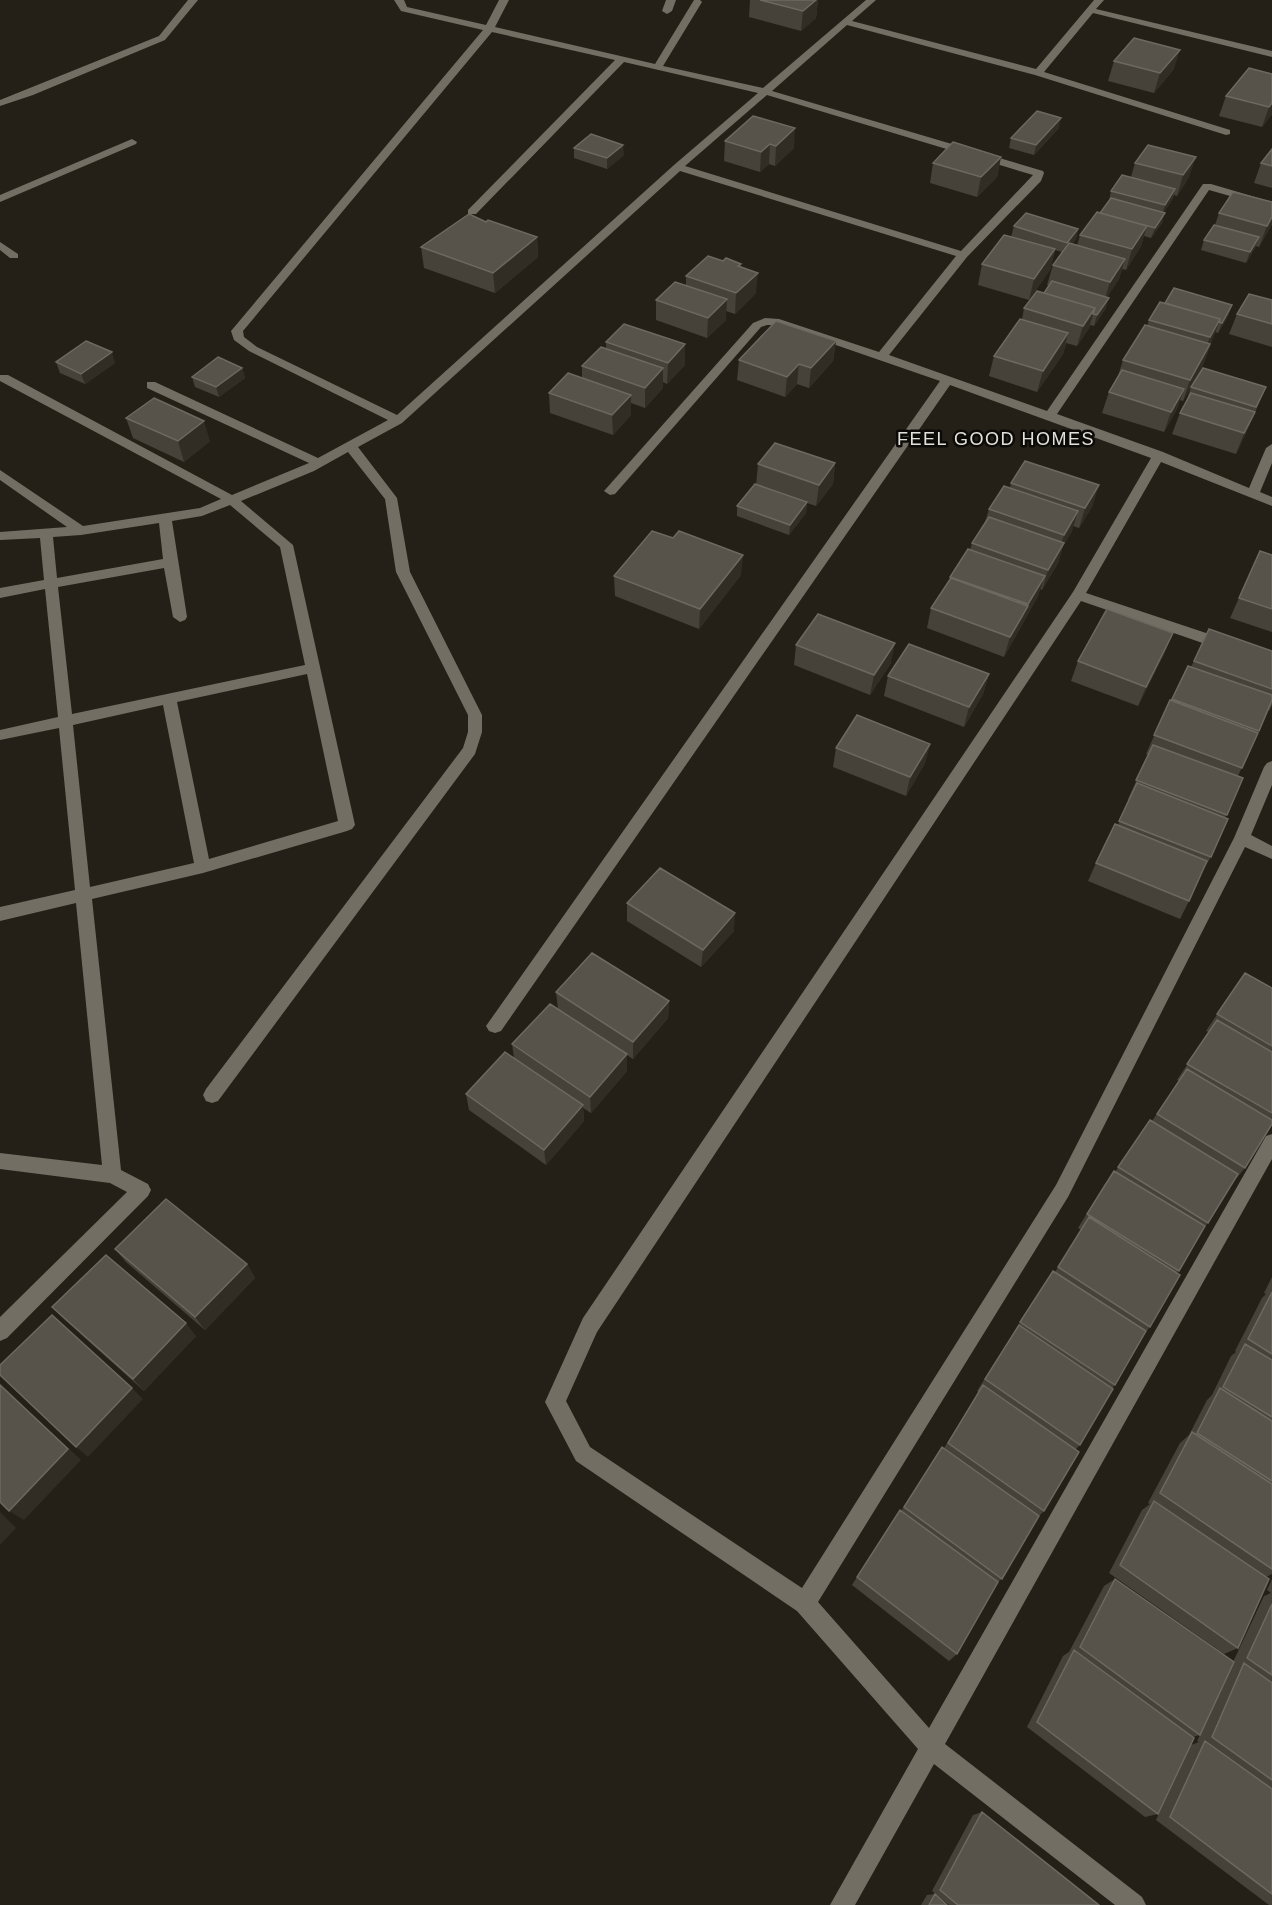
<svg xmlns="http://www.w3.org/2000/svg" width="1272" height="1905" viewBox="0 0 1272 1905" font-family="Arial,sans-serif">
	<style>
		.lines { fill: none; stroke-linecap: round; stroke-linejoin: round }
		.minor { fill: #736e64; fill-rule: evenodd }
		.wall { fill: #464239 }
		.shaded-wall { fill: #312d25 }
		.building { fill: #57534a; stroke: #6c6961; stroke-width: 1.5 }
		.labels { text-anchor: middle; stroke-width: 5; stroke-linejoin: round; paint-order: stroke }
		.far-neighbourhood-label { font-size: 18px; letter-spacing: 1.5px; fill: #e2e0da; stroke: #0c0a07 }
	</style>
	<rect width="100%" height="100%" fill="#242018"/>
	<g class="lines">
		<path class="minor" d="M188,0H198L165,40L33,95L0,106V100L159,36Z
			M394,0H404L407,7L486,25L499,0H509L495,27L655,64L694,0H700L702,2L663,66L763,88L866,0H876L852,21L1036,69L1094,0H1104L1096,9L1272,51V57L1093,13L1044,72L1230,130V134L1226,135L1035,75L847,25L772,91L1043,171L1044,173L1041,181L967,257L889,355L1047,411L1203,184H1211L1272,202V208L1209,190L1057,414L1163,452L1249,488L1266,448L1272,444V463L1260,492L1272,497V506L1161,462L1086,593L1230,641L1232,645L1230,649H1220L1081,601L597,1332L566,1401L590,1447L802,1588L1056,1185L1234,838L1264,767L1267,763L1272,761V785L1251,835L1272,846V859L1245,847L1068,1197L818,1602L929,1728L1266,1136L1272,1134V1159L945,1744L1142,1897L1146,1905H1115L934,1764L855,1905H830L918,1749L797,1611L576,1461L545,1402L583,1318L1073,592L1151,458L950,385L501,1031L495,1033L489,1031L486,1026L940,381L778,325H767L761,327L615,494L610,495L604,491L753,323L765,318L779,319L879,352L956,256L680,171L402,423L358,447L397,498L410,572L482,715V732L475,754L218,1101L212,1103L206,1101L203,1095L206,1089L463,748L468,732V715L396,572L385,499L348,452L314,471L241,501L293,545L355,825L352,829L347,831L203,873L92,899L121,1170L148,1184L151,1190L148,1196L7,1338L0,1341V1317L127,1192L110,1183L0,1169V1153L102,1165L76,903L0,921V907L75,890L59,728L0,740V730L58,717L45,589L0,598V588L44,580L40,538L0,540V532L67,527L0,480V470L83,526L200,508L221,499L0,381V375H8L232,495L309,463L147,388V382H155L318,458L388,420L249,351L234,340L231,331L483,30L401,11ZM492,32L615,60L468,210V214H476L624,62L758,93L674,165L397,415L257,347L244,337L243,331ZM767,95L1033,175L961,251L685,166ZM230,505L280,547L305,665L72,714L58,587L164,568L173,617L180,622L185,620L187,617L172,521L202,516ZM159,523L163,559L57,578L53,537L81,535ZM307,674L338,821L209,859L177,702ZM163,705L194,863L90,887L73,725Z
			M666,0H676L672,11L667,14L662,11Z
			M132,139L137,142L136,144L0,202V195Z
			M0,242L18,254V258H10L0,250Z"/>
	</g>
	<path class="wall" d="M750,0H818L816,18L801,31L749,17Z
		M1114,61L1174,69L1154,93L1108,81Z
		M1249,68L1272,114L1262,127L1219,116L1226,96Z
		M753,116L794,148L775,166L769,164L760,172L724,161L725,141Z
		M1059,128L1034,155L1009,148L1011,138Z
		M574,148L624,155L607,169L574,158Z
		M1272,149V188L1254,183L1261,163Z
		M1001,157L997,177L977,197L930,183L933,163Z
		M1135,163L1189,177L1177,196L1174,195L1172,200L1164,212L1162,223L1151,238L1144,236L1141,246L1126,270L1122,269L1119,279L1107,297L1106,308L1094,326L1090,325L1089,328L1077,346L1066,343L1063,354L1037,392L989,376L994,356L1022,319L1024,308L1044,293L1049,286L1047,285L1053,265L1062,252L1055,250L1050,270L1029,300L978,285L982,264L1031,243L1011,237L1014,226L1078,229L1076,239L1072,244L1077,246L1080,235L1100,213L1109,201L1111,191L1131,177Z
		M1219,213L1272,224L1259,247L1256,246L1246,263L1201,250L1204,240L1215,225Z
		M486,222L537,237L538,257L495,293L424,268L421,247Z
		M723,261L741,264V267L756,293L735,314L726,311V320L707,338L656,320V300L686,285V276Z
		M1272,300V347L1229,334L1237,314Z
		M1165,303L1232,305L1228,316L1218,333L1215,332L1203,365L1183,401L1180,400L1177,409L1164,432L1102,413L1109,392L1117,379L1123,360L1147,326L1149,320Z
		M836,341L833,361L809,388L797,384L785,397L737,380L739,360Z
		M606,342L685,344V365L667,384L663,382V388L645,408L631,403V415L613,435L550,413L549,393L582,378V366L606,349Z
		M56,362L115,363L85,384L60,373Z
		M242,368L245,378L219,397L195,387L192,377Z
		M1191,387H1266L1246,433L1236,454L1172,434L1180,413L1186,402Z
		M126,418L210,441L184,462L133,438Z
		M835,463L833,484L816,506L807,503L806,513L789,535L737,516V506L756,485L758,464Z
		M1011,483L1093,505L1079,528L1073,526L1072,531L1063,546L1058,563L1042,590L1040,589L1038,596L1004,657L927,628L931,608L950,580V577L970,550L972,543L985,522L989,509L1010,488Z
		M1260,551L1272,555V632L1230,618Z
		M741,575L699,629L615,596L614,576Z
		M1209,629L1272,651V705L1269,711L1268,710L1238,776L1243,778L1225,818L1211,857L1200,875L1189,901L1180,919L1088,881L1096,863L1118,825L1129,800L1128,799L1148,755L1146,754L1170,700L1171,701L1188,666L1191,667Z
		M1173,633L1165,652L1138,706L1071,681L1078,661Z
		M796,645L891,663L870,695L794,665Z
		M989,674L983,694L964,727L884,696L888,676Z
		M930,744L925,763L906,796L833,767L836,748Z
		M627,903L734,931L701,967L627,921Z
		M1245,973L1272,988V1118L1245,1168L1234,1181L1208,1223L1203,1229L1177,1273L1150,1327L1143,1335L1080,1445L1076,1449L1044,1511L1038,1517L1002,1579L998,1582L957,1654L949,1661L852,1585L900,1510L901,1511L942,1447L944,1448L979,1392L977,1391L1012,1335L1044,1284L1055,1272L1081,1230L1078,1228L1104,1185L1115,1172L1150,1120L1152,1121L1179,1081L1177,1080L1209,1032L1206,1031Z
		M556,992L669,1001L668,1018L633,1059L627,1055V1071L591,1113L583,1108L584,1121L546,1165L469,1110L466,1094L514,1058L512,1044L558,1009Z
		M115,1249L247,1264L255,1278L205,1330L126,1262Z
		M1272,1277V1574L1266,1577L1238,1648L1224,1654L1109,1573L1142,1510L1150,1504L1148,1503L1180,1443L1189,1435L1207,1400L1212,1395L1231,1356L1236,1352L1235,1351L1262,1298L1266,1294L1264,1293Z
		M52,1307L196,1336L144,1391L65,1320Z
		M1115,1579L1233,1662L1264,1596L1271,1593L1267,1590L1272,1579V1905H1269L1156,1820L1191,1745L1199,1742L1197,1741L1204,1727L1200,1735L1193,1737L1158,1814L1145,1817L1027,1727L1063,1656L1069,1652L1104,1586Z
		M982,1812L1099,1905H949L932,1891L973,1815Z
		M935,1894L947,1905H921L927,1895Z"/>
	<path class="shaded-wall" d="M816,0H818L816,18L801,31L803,11Z
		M1180,50L1174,69L1154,93L1160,73Z
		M1272,103V114L1262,127L1269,107Z
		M1061,118L1059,128L1034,155L1036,145Z
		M795,128L794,148L775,166L776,146Z
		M770,144L769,164L760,172L761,152Z
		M623,145L624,155L607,169V158Z
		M1001,157L997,177L977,197L981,177Z
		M1196,157L1189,177L1177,196L1183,175Z
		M1175,189L1172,200L1162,215L1165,205Z
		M1165,213L1162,223L1151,238L1155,228Z
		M1272,217V224L1259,247L1267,226Z
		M1147,226L1141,246L1126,270L1132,249Z
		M1078,229L1076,239L1065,253L1067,243Z
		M537,237L538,257L495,293L493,273Z
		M1259,237L1255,247L1246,263L1250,252Z
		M1055,249L1050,270L1029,300L1034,279Z
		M1125,259L1119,279L1104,302L1110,282Z
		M758,273L756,293L735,314L736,293Z
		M1109,298L1106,308L1094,326L1097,315Z
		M727,299L726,320L707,338L708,318Z
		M1232,305L1228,316L1218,333L1222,323Z
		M1095,308L1089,328L1077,346L1083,326Z
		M1220,319L1213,339L1202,358L1210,337Z
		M1068,333L1063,354L1037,392L1043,371Z
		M836,341L833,361L809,388L811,368Z
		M685,344V365L667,384L668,363Z
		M1210,344L1203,365L1183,401L1190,380Z
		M112,352L115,363L85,384L81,374Z
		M799,364L797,384L785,397L787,377Z
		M242,368L245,378L219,397L216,387Z
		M663,368V388L645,408V388Z
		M1184,389L1177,409L1164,432L1171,412Z
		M631,395V415L613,435L612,415Z
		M1255,412L1246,433L1236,454L1244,433Z
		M204,421L210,441L184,462L178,441Z
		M835,463L833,484L816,506L819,485Z
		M1099,485L1093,505L1079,528L1085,508Z
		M807,502L806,513L789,535L790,525Z
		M1078,511L1072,531L1063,546L1058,563L1042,590L1048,570L1059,551L1064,535Z
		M743,555L741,575L699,629L700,609Z
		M1045,576L1038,596L1004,657L1010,637Z
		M1173,633L1165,652L1138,706L1146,687Z
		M895,643L891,663L870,695L874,675Z
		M989,674L983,694L964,727L969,707Z
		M930,744L925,763L906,796L910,777Z
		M735,913L734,931L701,967L703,950Z
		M669,1001L668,1018L633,1059V1042Z
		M627,1054V1071L591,1113L590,1097Z
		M583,1105L584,1121L546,1165L544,1150Z
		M247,1264L255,1278L205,1330L195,1317Z
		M186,1323L196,1336L144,1391L133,1379Z
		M0,1383L81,1460L24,1520L9,1511Z
		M132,1388L143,1399L88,1457L76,1447Z
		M0,1512L16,1528L0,1545Z"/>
	<path class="building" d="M760,0H816L803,11Z
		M1134,38L1180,50L1160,73L1114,61Z
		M1249,68L1272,74V103L1269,107L1226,96Z
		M1037,111L1061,118L1036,145L1011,138Z
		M753,116L795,128L776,146L770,144L761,152L725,141Z
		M591,134L623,145L607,158L574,148Z
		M953,142L1001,157L981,177L933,163Z
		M1148,145L1196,157L1183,175L1135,163Z
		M1272,149V166L1261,163Z
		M1122,175L1175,189L1165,205L1111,191Z
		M1233,192L1272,202V217L1267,226L1219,213Z
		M1111,198L1165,213L1155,228L1100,213Z
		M1097,212L1147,226L1132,249L1080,235Z
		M1026,213L1078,229L1067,243L1014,226Z
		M469,214L486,222L488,220L537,237L493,273L421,247Z
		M1214,225L1259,237L1250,252L1204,240Z
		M1004,235L1055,249L1034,279L982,264Z
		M1069,243L1125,259L1110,282L1053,265Z
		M708,256L723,261L726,258L741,264L738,266L758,273L736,293L686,276Z
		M1052,281L1109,298L1097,315L1093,314L1095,308L1044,293Z
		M675,282L727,299L708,318L656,300Z
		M1174,288L1232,305L1222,323L1219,322L1220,319L1165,303Z
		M1037,291L1095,308L1083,326L1024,308Z
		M1249,294L1272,300V324L1237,314Z
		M1160,302L1220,319L1210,337L1149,320Z
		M1020,319L1068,333L1043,371L994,356Z
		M776,321L836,341L811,368L799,364L787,377L739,360Z
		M624,324L685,344L668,363L606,342Z
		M1145,325L1210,344L1190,380L1123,360Z
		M86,341L112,352L81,374L56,362Z
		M601,347L663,368L645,388L582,366Z
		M218,357L242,368L216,387L192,377Z
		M1203,368L1266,387L1256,407L1191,387Z
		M1122,370L1184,389L1171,412L1109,392Z
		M568,373L631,395L612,415L549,393Z
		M1191,393L1255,412L1244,433L1180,413Z
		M154,398L204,421L178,441L126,418Z
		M775,443L835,463L819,485L758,464Z
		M1025,461L1099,485L1085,508L1011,483Z
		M755,484L807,502L790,525L737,506Z
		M1004,486L1078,511L1064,535L989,509Z
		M989,517L1064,543L1048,570L972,543Z
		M652,531L673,538L679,531L743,555L700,609L614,576Z
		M968,549L1045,576L1028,604L950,577Z
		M1260,551L1272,555V609L1239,598Z
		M951,578L1028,606L1010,637L931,608Z
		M1107,609L1173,633L1146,687L1078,661Z
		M818,614L895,643L874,675L796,645Z
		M1209,629L1272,651V689L1194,661Z
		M909,644L989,674L969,707L888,676Z
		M1188,666L1272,695V700L1259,731L1172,699Z
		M1170,700L1258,733L1242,768L1154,735Z
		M857,715L930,744L910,777L836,748Z
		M1153,745L1243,778L1227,815L1136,780Z
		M1137,783L1228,819L1211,857L1119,821Z
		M1115,824L1207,861L1189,901L1096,863Z
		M660,868L735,913L703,950L627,903Z
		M592,953L669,1001L633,1042L556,992Z
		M1245,973L1272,988V1046L1217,1014Z
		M550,1004L627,1054L590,1097L512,1044Z
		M1217,1020L1272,1052V1113L1187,1064Z
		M505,1052L583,1105L544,1150L466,1094Z
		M1187,1069L1272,1120V1124L1245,1168L1157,1114Z
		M1150,1120L1238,1174L1208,1223L1118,1167Z
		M1114,1171L1205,1226L1179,1271L1087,1214Z
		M166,1199L247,1264L195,1317L115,1249Z
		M1089,1217L1180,1275L1150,1327L1058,1267Z
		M106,1255L186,1323L133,1379L52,1307Z
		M1053,1271L1146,1331L1115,1385L1020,1322Z
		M1272,1292V1354L1248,1339Z
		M52,1315L132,1388L76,1447L0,1375V1365Z
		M1019,1325L1113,1389L1080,1445L985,1379Z
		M1245,1344L1272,1360V1417L1223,1387Z
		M0,1385L68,1449L9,1511L0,1502Z
		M983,1385L1079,1452L1044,1511L948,1443Z
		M1220,1388L1272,1421V1481L1197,1433Z
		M1192,1432L1272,1484V1569L1160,1493Z
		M942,1447L1039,1516L1002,1579L904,1507Z
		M1154,1501L1269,1579L1238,1648L1120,1565Z
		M900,1510L998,1582L957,1654L857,1577Z
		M1115,1579L1234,1662L1200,1735L1080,1647Z
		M1272,1604V1675L1247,1658Z
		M1074,1650L1194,1738L1158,1814L1037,1722Z
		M1244,1663L1272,1683V1780L1212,1737Z
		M1205,1741L1272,1789V1894L1170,1817Z
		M982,1812L1099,1905H958L940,1890Z
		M935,1894L947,1905H929Z"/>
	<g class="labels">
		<g class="far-neighbourhood-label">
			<text x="996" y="445">FEEL GOOD HOMES</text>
		</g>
	</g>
</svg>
